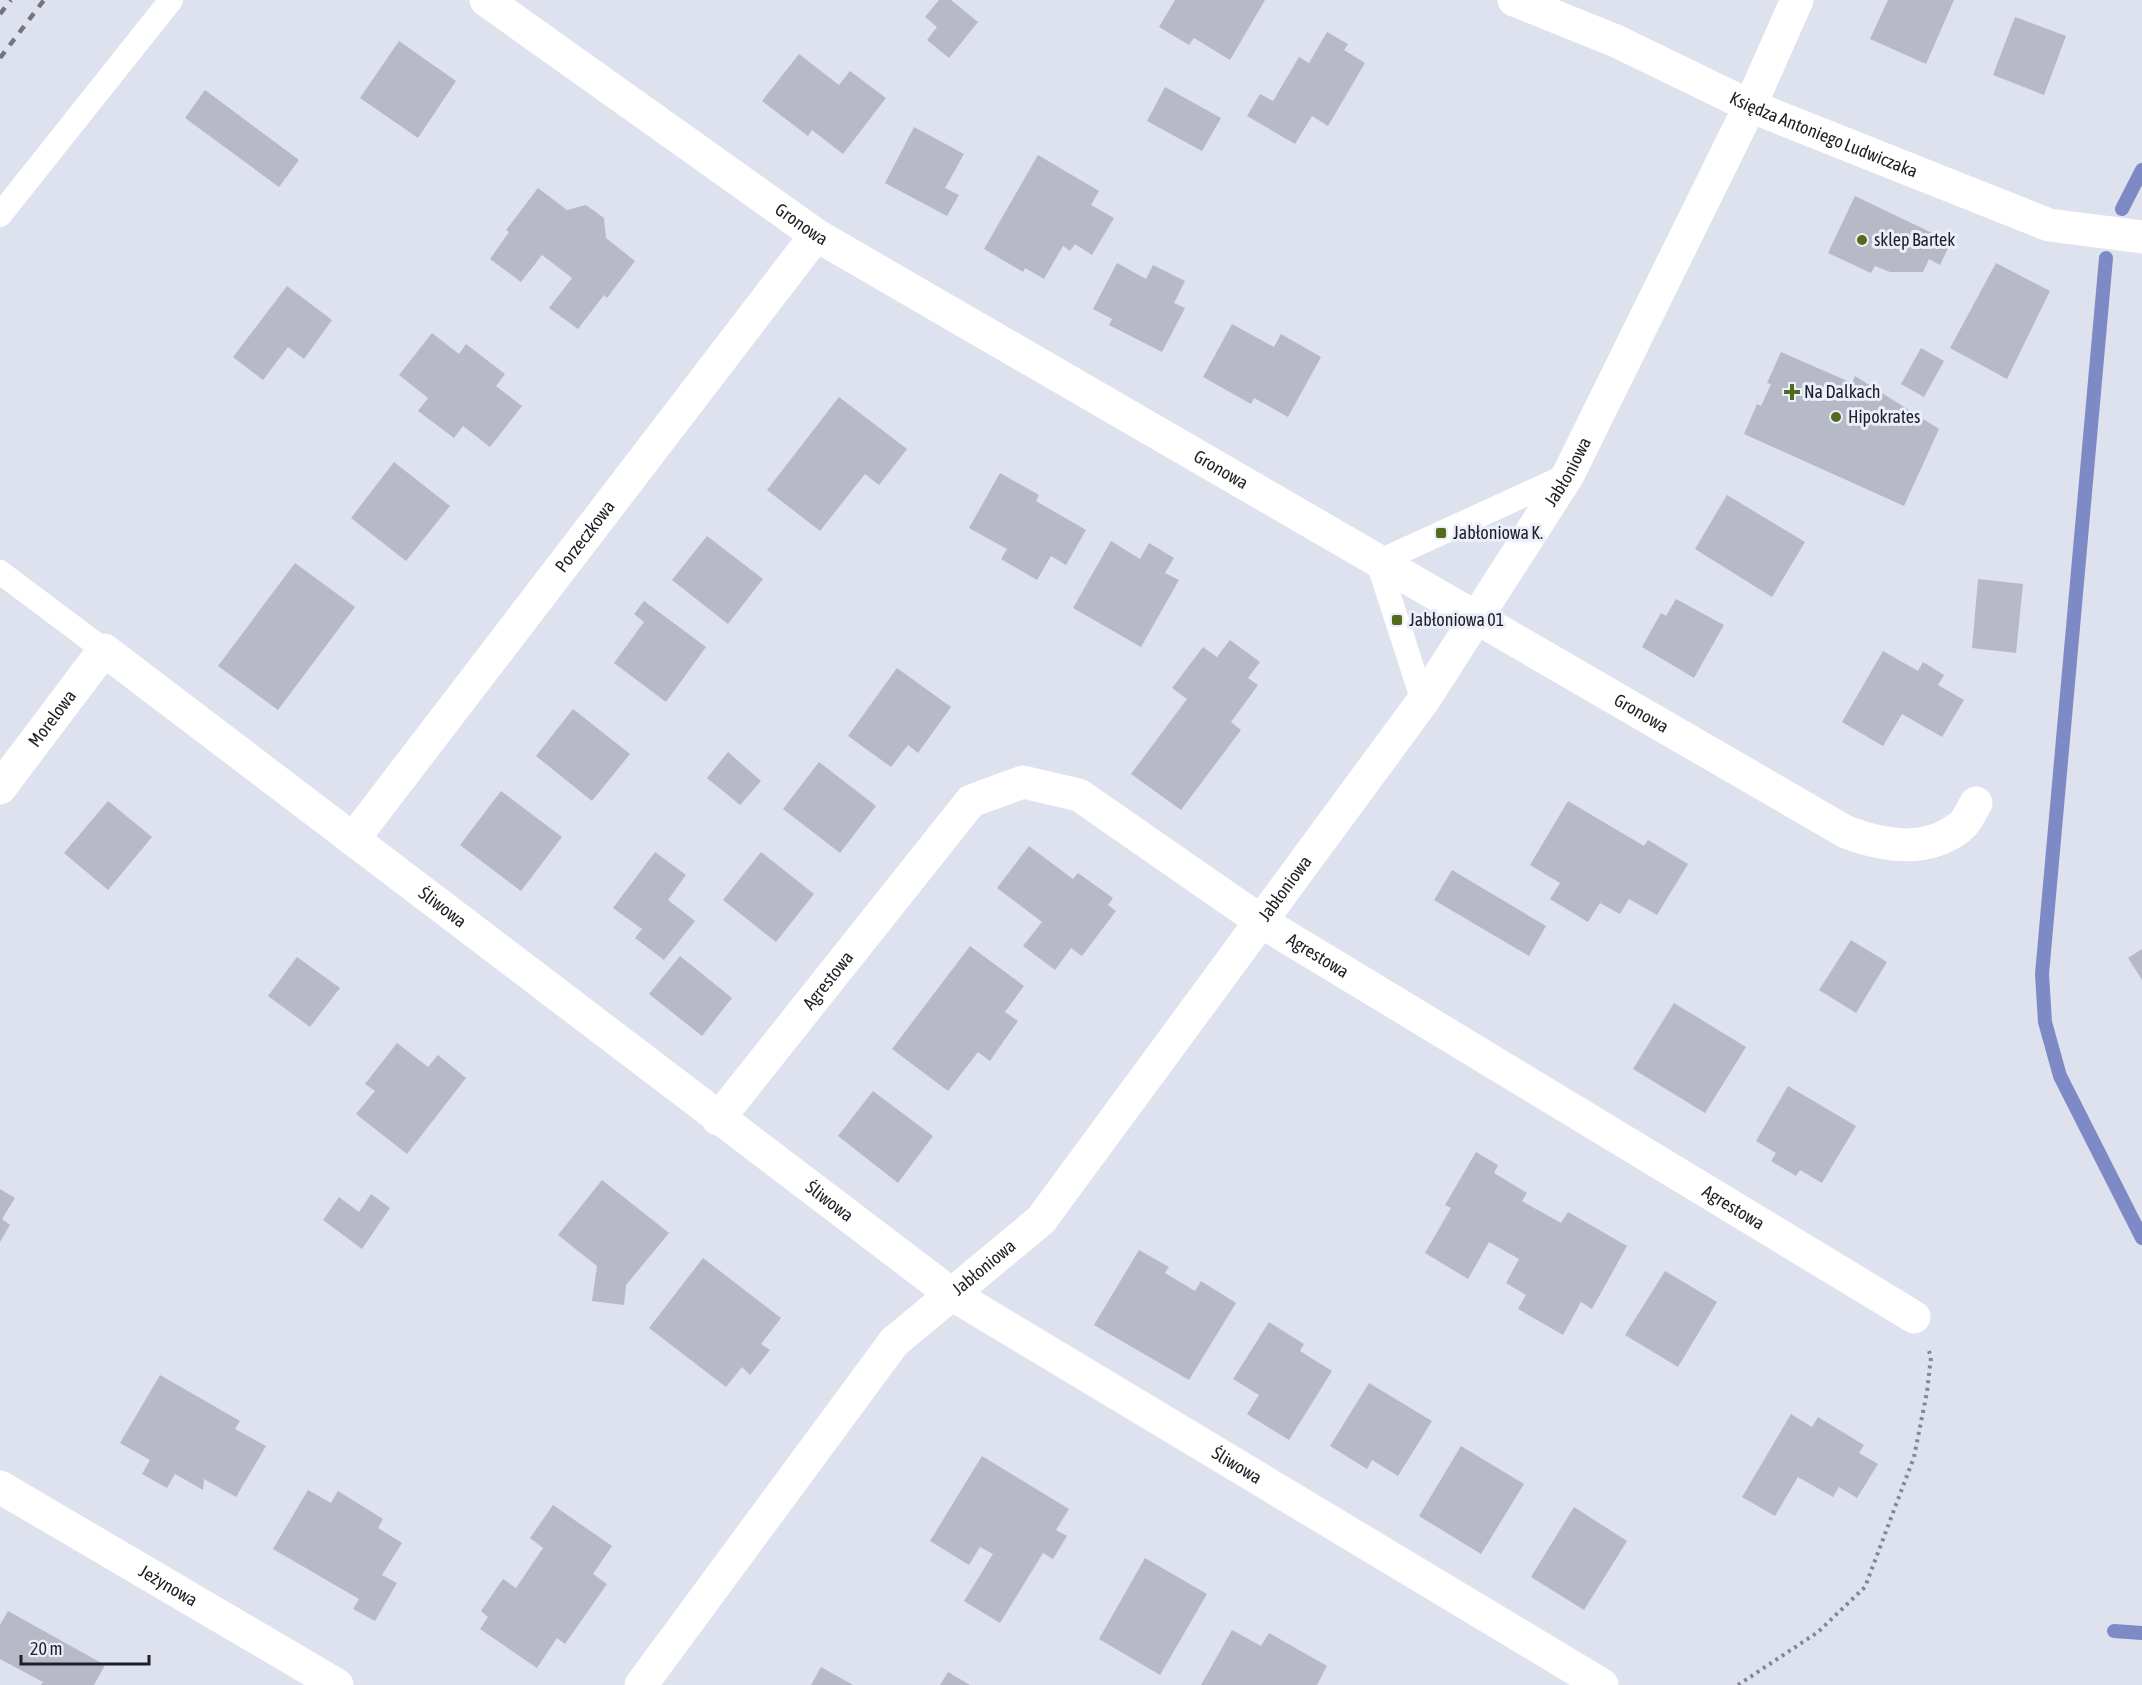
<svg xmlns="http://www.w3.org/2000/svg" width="2142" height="1685" viewBox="0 0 2142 1685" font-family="'Asap Condensed',sans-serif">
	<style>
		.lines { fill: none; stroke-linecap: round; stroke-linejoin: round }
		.stream { stroke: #7e8ac5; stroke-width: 14 }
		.building { fill: #b7bac6 }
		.path { stroke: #858790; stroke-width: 4; stroke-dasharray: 3 4.5; stroke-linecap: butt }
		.service { stroke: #fff; stroke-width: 24 }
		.minor { stroke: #fff; stroke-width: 33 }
		.rail { stroke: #73757d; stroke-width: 4.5; stroke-dasharray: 8 8; stroke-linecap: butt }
		.poi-dot { fill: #536b1c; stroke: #ebeefb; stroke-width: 2 }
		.labels { text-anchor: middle; stroke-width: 6; stroke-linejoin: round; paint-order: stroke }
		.street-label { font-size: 18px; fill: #1f2024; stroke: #ebeefb }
		.poi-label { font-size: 18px; fill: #1f2024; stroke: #ebeefb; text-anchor: start }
	</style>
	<rect width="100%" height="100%" fill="#dee1ee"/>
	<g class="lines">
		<path class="stream" d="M2122,209L2142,170
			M2106,258L2042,974L2045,1022L2060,1076L2142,1238
			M2114,1631L2142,1633"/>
	</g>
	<path class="building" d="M939,0H951L978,22L949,58L927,40L937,27L925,17Z
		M1175,0H1265L1230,60L1194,38L1189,45L1159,27Z
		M1888,0H1954L1926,64L1870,39Z
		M2015,17L2066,36L2044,95L1993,75Z
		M1327,32L1348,44L1344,50L1365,63L1328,126L1312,116L1295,144L1247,116L1260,94L1273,101L1299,57L1309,63Z
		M399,41L456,81L418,138L360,98Z
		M799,54L839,85L850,71L886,98L843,154L812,130L808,136L762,101Z
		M1165,87L1221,118L1202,151L1147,121Z
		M205,90L299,160L279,187L185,118Z
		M914,127L964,154L945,188L959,195L947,216L885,183Z
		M1038,155L1099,191L1091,205L1114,218L1092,255L1075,244L1070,251L1063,246L1044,279L1025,268L1023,272L984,249Z
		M538,188L567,210L586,205L604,218L606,238L635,261L607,298L604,295L578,329L549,308L572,278L542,255L521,282L490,259L509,232L506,230Z
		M1855,196L1951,242L1940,265L1929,259L1923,272H1890L1875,266L1871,273L1828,253Z
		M1117,263L1146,279L1153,265L1185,281L1174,303L1185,308L1162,352L1109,325L1112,319L1093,309Z
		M1996,263L2050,291L2007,379L1950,348Z
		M287,286L332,320L304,359L288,347L263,380L233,357Z
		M1232,324L1274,347L1281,334L1321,357L1288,417L1254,398L1251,404L1203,377Z
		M432,333L459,354L466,344L505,374L496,386L522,406L490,447L463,426L454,438L418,411L428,398L399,375Z
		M1921,348L1944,361L1924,397L1901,384Z
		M1781,352L1852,383L1855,376L1939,429L1904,506L1744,434L1757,404L1761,406L1771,384L1767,383Z
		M839,397L907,449L879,485L865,474L820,531L767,490Z
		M394,462L450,506L406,561L351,518Z
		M1000,473L1039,495L1036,501L1086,530L1066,565L1051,556L1037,580L1001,559L1007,549L969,528Z
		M1727,495L1805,542L1772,597L1695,549Z
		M707,536L763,579L728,624L672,580Z
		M1111,541L1140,559L1149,543L1174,558L1165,573L1179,580L1141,647L1073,608Z
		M295,563L355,607L278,710L218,666Z
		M1978,579L2023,584L2016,653L1972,648Z
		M1676,599L1724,625L1694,678L1642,647L1661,613L1666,616Z
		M644,601L706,647L666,702L614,663L644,622L634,614Z
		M1230,640L1260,662L1248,678L1258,685L1231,722L1241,730L1181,810L1131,774L1187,699L1172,688L1203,647L1217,657Z
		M1883,651L1918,671L1923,662L1944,675L1938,685L1964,700L1942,737L1902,714L1883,746L1842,722Z
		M897,668L951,707L918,753L908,745L891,767L848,736Z
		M573,709L630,754L592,801L536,756Z
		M728,752L761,781L740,805L707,778Z
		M819,762L876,806L840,853L783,809Z
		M501,791L562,837L521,891L460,845Z
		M108,801L152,837L108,890L64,853Z
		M1568,801L1644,846L1648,840L1688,864L1657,915L1629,899L1620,914L1600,903L1588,922L1550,899L1560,883L1530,865Z
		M1029,846L1073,879L1078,873L1113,898L1108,905L1116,911L1082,956L1071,948L1055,970L1023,946L1042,922L997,888Z
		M655,852L686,875L668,900L695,921L664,960L635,938L642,929L613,908Z
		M761,852L814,894L776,942L723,900Z
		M1452,870L1546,926L1529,956L1434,900Z
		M1851,940L1887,962L1856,1013L1819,990Z
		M970,946L1024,986L1005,1012L1018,1021L1003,1042L990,1061L978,1052L948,1091L892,1049Z
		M2142,949V980L2128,958Z
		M680,956L732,998L702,1036L649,994Z
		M297,957L340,988L310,1027L268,996Z
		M1674,1003L1746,1047L1705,1113L1633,1069Z
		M397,1043L428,1067L438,1055L466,1078L407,1154L356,1114L375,1091L365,1084Z
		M1788,1086L1856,1126L1822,1183L1800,1170L1796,1176L1771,1161L1776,1153L1756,1141Z
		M873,1091L933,1136L898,1183L838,1136Z
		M1476,1152L1498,1165L1494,1173L1527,1193L1522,1201L1561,1223L1568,1212L1627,1246L1592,1309L1581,1302L1563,1335L1518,1309L1526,1295L1506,1283L1519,1259L1489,1242L1468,1279L1425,1253L1451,1208L1445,1205Z
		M602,1180L669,1233L626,1285L624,1305L592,1301L597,1266L558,1235Z
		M0,1189L15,1198L2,1219L10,1225L0,1242Z
		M371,1194L390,1208L362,1249L323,1220L339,1197L359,1212Z
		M1139,1250L1169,1267L1165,1273L1195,1291L1201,1281L1236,1303L1189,1380L1094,1325Z
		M703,1258L781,1318L761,1344L770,1350L750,1375L742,1367L726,1387L649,1328Z
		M1665,1271L1717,1302L1678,1367L1625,1335Z
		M1269,1322L1304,1344L1300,1351L1332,1371L1289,1440L1247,1414L1259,1395L1233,1379Z
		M160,1375L240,1421L235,1429L266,1446L236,1497L204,1479L203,1490L175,1474L167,1488L142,1474L150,1460L120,1443Z
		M1369,1383L1432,1421L1398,1476L1372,1460L1367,1469L1330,1446Z
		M1791,1414L1812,1427L1818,1417L1864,1445L1859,1453L1878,1464L1857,1498L1839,1487L1833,1497L1798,1477L1775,1516L1742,1497Z
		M1461,1446L1524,1484L1481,1554L1419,1516Z
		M982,1456L1069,1509L1056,1530L1067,1536L1053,1559L1043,1553L1000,1623L964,1601L993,1554L980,1547L969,1565L930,1541Z
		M308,1490L331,1503L338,1491L383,1519L378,1528L402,1543L382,1575L397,1583L375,1621L353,1609L359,1599L273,1549Z
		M553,1505L612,1546L593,1574L607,1584L565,1644L557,1638L537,1668L480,1629L488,1617L481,1611L503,1579L516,1588L543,1548L530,1538Z
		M1574,1507L1627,1541L1584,1610L1531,1577Z
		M1145,1558L1207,1594L1160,1675L1099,1639Z
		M8,1611L105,1665L94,1685H41L43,1682L0,1659V1625Z
		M1232,1630L1261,1646L1269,1633L1327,1666L1317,1685H1201Z
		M821,1667L853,1685H811Z
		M948,1672L970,1685H940Z"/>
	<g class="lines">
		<path class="path" d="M1738,1685L1818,1632L1865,1587L1914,1457L1927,1392L1931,1357L1929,1351"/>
		<path class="service" d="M0,215L171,0
			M0,572L104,650
			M1423,701L1378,562L1568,475"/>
		<g class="minor">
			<path id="s1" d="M486,0L816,235L1846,832C1883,846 1926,854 1960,827C1967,822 1971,811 1976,803"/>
			<path id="s2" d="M1514,0L1616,41L1750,106L2049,225L2142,237"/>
			<path id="s3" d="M0,788L104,650L950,1293L1602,1685"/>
			<path id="s4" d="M354,838L816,235"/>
			<path id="s5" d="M718,1119L971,801L1023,782L1079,795L1262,922L1914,1317"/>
			<path id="s6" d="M0,1487L337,1685"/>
			<path id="s7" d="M641,1685L894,1342L1041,1220L1423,701L1568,475L1750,106L1797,0"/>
		</g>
		<path class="rail" d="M0,14L11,0
			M0,58L44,0"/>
	</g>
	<g class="poi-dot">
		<circle cx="1862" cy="240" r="6"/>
		<path d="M1789 383h6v6h6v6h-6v6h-6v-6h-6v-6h6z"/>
		<circle cx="1836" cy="417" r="6"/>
		<rect x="1435" y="527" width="12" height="12" rx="3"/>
		<rect x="1391" y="614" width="12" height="12" rx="3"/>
	</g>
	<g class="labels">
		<g class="street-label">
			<text dy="6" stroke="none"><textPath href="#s2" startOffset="338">Księdza Antoniego Ludwiczaka</textPath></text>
			<text dy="6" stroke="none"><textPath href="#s1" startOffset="387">Gronowa</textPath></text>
			<text dy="6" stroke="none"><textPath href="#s1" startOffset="873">Gronowa</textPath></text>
			<text dy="6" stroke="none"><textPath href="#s7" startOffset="1533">Jabłoniowa</textPath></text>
			<text dy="6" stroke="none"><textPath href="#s4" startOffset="380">Porzeczkowa</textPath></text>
			<text dy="6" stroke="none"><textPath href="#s1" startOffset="1359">Gronowa</textPath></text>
			<text dy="6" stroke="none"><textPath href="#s3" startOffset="87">Morelowa</textPath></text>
			<text dy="6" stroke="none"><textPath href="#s7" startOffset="1029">Jabłoniowa</textPath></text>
			<text dy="6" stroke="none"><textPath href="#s3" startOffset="598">Śliwowa</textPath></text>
			<text dy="6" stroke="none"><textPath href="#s5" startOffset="807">Agrestowa</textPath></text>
			<text dy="6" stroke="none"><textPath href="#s5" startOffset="177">Agrestowa</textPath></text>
			<text dy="6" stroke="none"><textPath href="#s3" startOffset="1084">Śliwowa</textPath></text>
			<text dy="6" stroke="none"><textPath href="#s5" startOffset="1293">Agrestowa</textPath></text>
			<text dy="6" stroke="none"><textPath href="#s7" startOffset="543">Jabłoniowa</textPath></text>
			<text dy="6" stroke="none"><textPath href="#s3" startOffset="1570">Śliwowa</textPath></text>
			<text dy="6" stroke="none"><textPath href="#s6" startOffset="195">Jeżynowa</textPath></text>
		</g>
		<g class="poi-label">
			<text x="1874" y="246">sklep Bartek</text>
			<text x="1804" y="398">Na Dalkach</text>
			<text x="1848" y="423">Hipokrates</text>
			<text x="1453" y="539">Jabłoniowa K.</text>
			<text x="1409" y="626">Jabłoniowa 01</text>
		</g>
	</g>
	<path d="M21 1655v9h128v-9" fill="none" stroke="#1f2024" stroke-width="3"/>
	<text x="30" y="1655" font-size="18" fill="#1f2024" stroke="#ebeefb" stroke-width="4.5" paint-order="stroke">20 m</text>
</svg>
